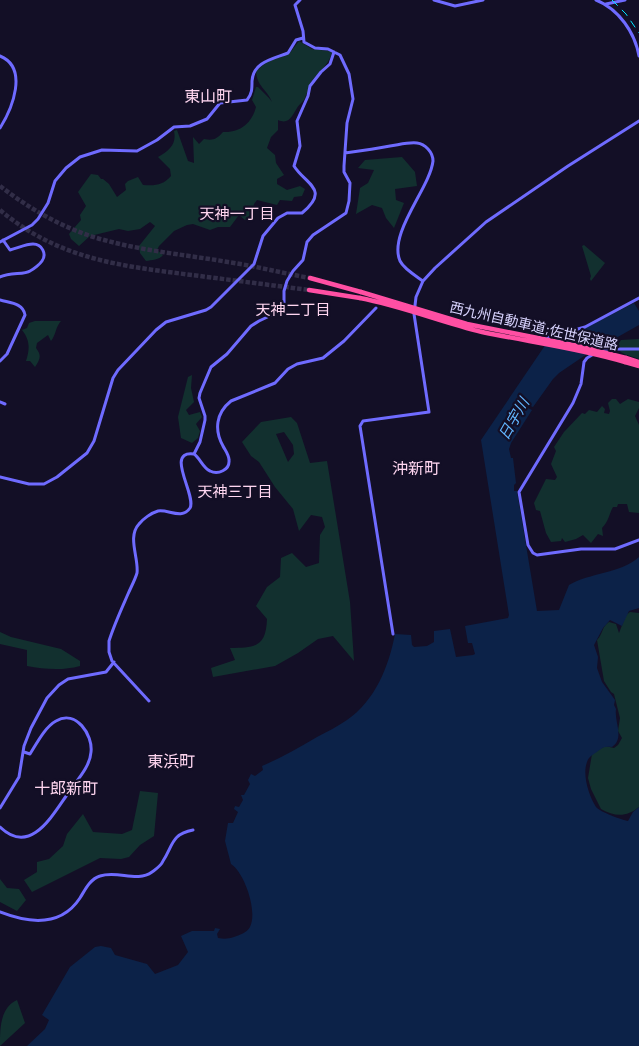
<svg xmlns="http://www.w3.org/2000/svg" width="639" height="1046" viewBox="0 0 639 1046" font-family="Barlow,'Noto Sans JP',sans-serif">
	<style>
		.green { fill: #12302f; fill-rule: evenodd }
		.water { fill: #0c2248 }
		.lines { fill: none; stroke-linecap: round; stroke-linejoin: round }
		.highway-tunnel { stroke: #312d47; stroke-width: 4.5; stroke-dasharray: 4.5 2; stroke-linecap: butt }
		.secondary { stroke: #6f6bff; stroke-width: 3 }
		.highway { stroke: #ff4fa3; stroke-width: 4.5 }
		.rail { stroke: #00e5ff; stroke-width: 1; stroke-dasharray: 8 6; stroke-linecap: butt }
		.highway-bridge { stroke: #ff4fa3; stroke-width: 4.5 }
		.labels { text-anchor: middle; stroke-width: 4.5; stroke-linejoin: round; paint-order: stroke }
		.street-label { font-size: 14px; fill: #d9d4ff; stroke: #130f26 }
		.neighbourhood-label { font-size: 15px; fill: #ffd6f0; stroke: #130f26 }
		.water-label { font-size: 15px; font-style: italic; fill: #62b6ff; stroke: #130f26 }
		.quarter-label { font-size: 16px; fill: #ffd6f0; stroke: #130f26 }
	</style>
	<rect width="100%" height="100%" fill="#130f26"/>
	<path class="green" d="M299,41L312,49L329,51L332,53C327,68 317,72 310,84C308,88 308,92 306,95C305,101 300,103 297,108C292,116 289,125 278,120V130L271,137L267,148L275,155L276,163L284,175L277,179V184L287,190L300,186L305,189L302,196L294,197L292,201L280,200L277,205L257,200L254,204L252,213L245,220L239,215L230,227H218L210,230L193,224L187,225L174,231L159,246L157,250L163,255C159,260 152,260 146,261L140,253L139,246L155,226L150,222L140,229L128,231L119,229L90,236L79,246L71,239L69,234L81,220L80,215L86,206L78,192L91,174L98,175L101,179H103L109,184L117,197L126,190L125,184L128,181L138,177L143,185C156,186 163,185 171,176L170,169L158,157C169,151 177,144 174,131L177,130L188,161L194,163L193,137L199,144L204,139C213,141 217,139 223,132C240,133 252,123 256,107L252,100L256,87H258L269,98L272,102C267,89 257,87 256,71L267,62L289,54Z
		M402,157L415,172L417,186L395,189L396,200L404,203L394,228L386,218L382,208L372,205L356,214L360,188L368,183L374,170L358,168L365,160Z
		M584,245L605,263L591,281L590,279L591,276L582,246Z
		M35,321H61C55,328 56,335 51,341L48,335L37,343L36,348C42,356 40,359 35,367L30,361H26C30,349 30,340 22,330L27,328L29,323Z
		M639,339V359C629,355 611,353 621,340Z
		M192,375L191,388L194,402L186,410L189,415L200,412L202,417L196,424L200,431L198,438L192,443L181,438L178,417L188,377Z
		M612,399H616L620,404L628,399L639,402V408L635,416L639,425V513L629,512L627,504H618L617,507H613C609,514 609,521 602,528L603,536L598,534L591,543L583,535L576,539L565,542L562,538L561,541L551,542L546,533L540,511L536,510L534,503L546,479L555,480L557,477L551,464L556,451L554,447L564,432L582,413L585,414L589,410L597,412L602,406L605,409L604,413L609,414L610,411L608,403Z
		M291,417L297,423L310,463L327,461L350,602L354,661L333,636L318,639L298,653L275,666L213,677L211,668L235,660L230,648C255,648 266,647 267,619L256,606L267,587L280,577L281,558L292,553L306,567L319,563L320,535L325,527L322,517L311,515L299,531L293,509L275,487L259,462L251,456L242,442L261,422ZM284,432L293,445L294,454L288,462L276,434Z
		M630,612L639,613V807C627,817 615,817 601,809L591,789L588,778L592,754L605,746L614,748L618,745L622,738L618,731L620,718L614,694L611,692L604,681L597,640C603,634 602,626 609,622L616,624L619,633L626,615Z
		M0,632L11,637L61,649L80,661V666C62,671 44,669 27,666V650L0,644Z
		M140,791L158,793L154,836L140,845L129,857L121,859L100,858L32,892L24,880L37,872V862L49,859L63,846L67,834L83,814L93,832L122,834L132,830Z
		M0,879L7,888L19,889L26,900L17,911L0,902Z
		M17,1000L25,1023L0,1046C0,1028 0,1008 17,1000Z"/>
	<path class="water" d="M634,303L639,311V325L584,356L559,373L553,379L533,407L528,405L526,407L532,410L511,443L509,449L511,458H513L516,483L514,485V491H517L537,611L559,610L569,585C589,573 622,573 639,557V608L629,611L622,626L610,620L603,628L594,645L598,657L597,668L602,682L615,700L614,705L616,709C614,722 625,738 612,747C605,746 603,747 598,751C593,755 589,756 587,762C582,775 589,796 596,807C600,812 622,820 628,821L633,812L639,807V1046H27L45,1029L49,1020L42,1015L70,967L95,947L101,946L111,948L115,955L147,964L155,974L178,965L188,952L181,936L192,931H214L215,928L220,929L217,934L218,938C224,939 228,939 234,937C239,935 247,933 250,927C258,911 244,872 231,864L225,841L228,823H233L238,812L234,809L235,806L239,807L243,800L241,795H244L250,784L248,780L251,774L255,776L263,770L262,766C281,758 298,748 317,737C327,732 338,726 347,720C375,701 389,666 395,634L411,635L412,645L414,647L427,646L434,642V631L450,629L456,657L473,655L475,654L472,643H468L465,626L508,618L509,615L481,440L548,341L579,331Z"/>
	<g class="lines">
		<path class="highway-tunnel" d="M0,186C31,210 66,230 104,240C144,251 187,255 228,262C255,266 282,273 310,278
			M0,210C58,259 120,266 192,275C231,280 270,285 309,290"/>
		<path class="secondary" d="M434,0L455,6L483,0
			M596,0C619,9 635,33 639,56
			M606,4L625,0
			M0,56C29,68 12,109 0,128
			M345,153C360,151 375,149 390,146C398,145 408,142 417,143C425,144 433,152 433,161C430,188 388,233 400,261C404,269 416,276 423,281
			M0,242L32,225L38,219L48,203L55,181L66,168L80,157L102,150L137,151L157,140L174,127L190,126L207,119L220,103L247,100C252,94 252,89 252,81C253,62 273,59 288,53L296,40L303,38
			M0,277C10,272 24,275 30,271C34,269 40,264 42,261C47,254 42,244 33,244C26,244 18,248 10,250L3,240
			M0,300C10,303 23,303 25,315L7,354L0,361
			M546,338L585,327L639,298
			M601,349H639
			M602,349L587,358L584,362L581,384L573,403L519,492L528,545L533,553L537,555L581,549H615L639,540
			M0,402L5,404
			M194,454L200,442L205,420V416L199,398L200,393L211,367L227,354L251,326L259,321L280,311L284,304V291L287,281L293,271L303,260L307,242L313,235L346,213L349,201L350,183L344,172V166L347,123L353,99L349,74L340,55L328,49L315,48L304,42L303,31L295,5L300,0
			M194,454C200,458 203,468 210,471C218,475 230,470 229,460C229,455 225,450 223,446C214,430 216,413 231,401L275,383L288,369L297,364L323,358L344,341L376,308
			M0,477L29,484H44L57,477L87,453L94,441L113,378L118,370L156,330L166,322L206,310L211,307L254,264L263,236L278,218L287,213H302C331,189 305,184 294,166L300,146L297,121L308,96L310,86L321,72L330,64L334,52
			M393,634L360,426L363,421L429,412L414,314L416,297L423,281L435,268L486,222L568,166L639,121
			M149,701L112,661L109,652V641C114,625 121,610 128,594C131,587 135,580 137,573C139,558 127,537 139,524C143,519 151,513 158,511C168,509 182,520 190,508C197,496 164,450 194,454
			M0,808L19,777L24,746L31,728L47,698L59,685L68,679L106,672L114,662
			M0,827C31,857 53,814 69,792C77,780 90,767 91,752C93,735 76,709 56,721C45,727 37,743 30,754L24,752
			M0,912C28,923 61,927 80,898C85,890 90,879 100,876C118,870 137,883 152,872C156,869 161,866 163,861C173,846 171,834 193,830"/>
		<path class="highway" d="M310,278L361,292
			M309,290L360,298
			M626,358L639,362
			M625,362L639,366"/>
		<path class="rail" d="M612,0L626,14L639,33"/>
		<path class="highway-bridge" d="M361,292L467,324L578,346L626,358
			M360,298C402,306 441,322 482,332C530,342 578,348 625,362"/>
	</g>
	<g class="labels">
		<g class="street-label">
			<text transform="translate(534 326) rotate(13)" y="5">西九州自動車道;佐世保道路</text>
		</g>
		<g class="neighbourhood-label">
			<text x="237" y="219">天神一丁目</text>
			<text x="293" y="315">天神二丁目</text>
			<text x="235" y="497">天神三丁目</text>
		</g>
		<g class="water-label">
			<text transform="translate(514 419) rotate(-60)" y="5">日宇川</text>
		</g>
		<g class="quarter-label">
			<text x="208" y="102">東山町</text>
			<text x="416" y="474">沖新町</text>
			<text x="171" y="767">東浜町</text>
			<text x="66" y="794">十郎新町</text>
		</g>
	</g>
</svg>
